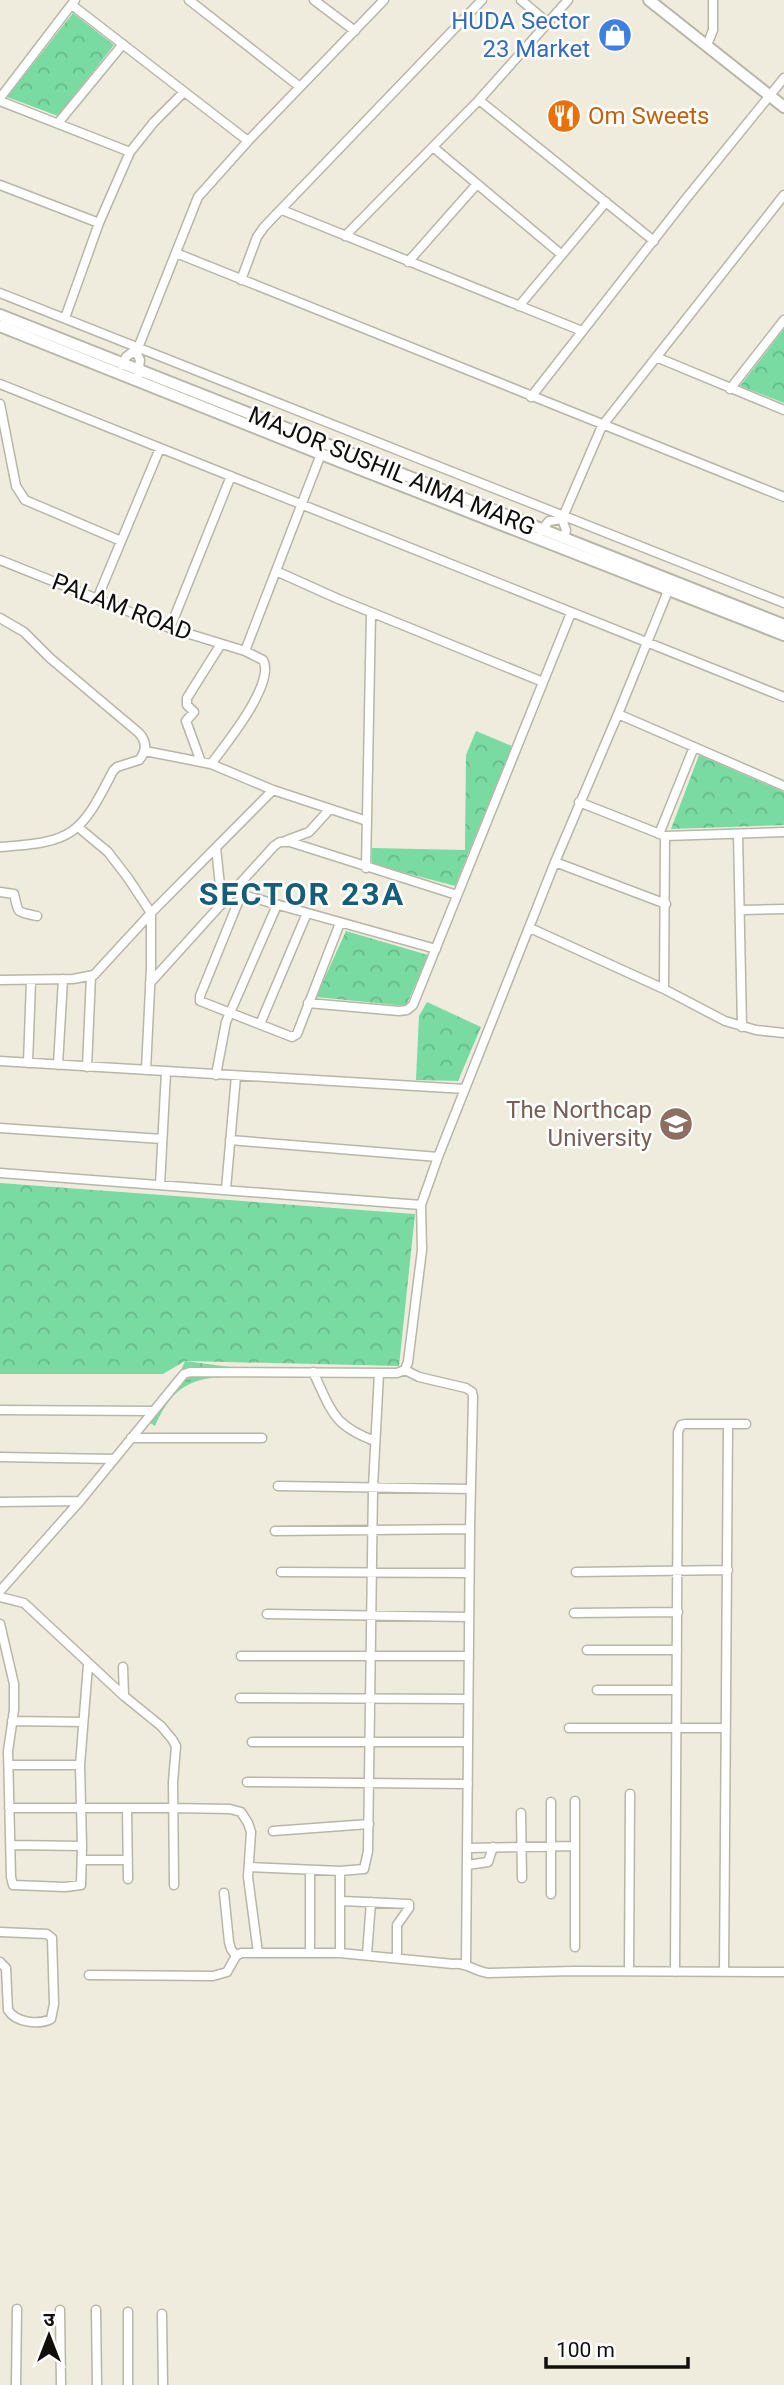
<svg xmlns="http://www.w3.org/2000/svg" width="784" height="2385" viewBox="0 0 784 2385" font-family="Roboto,'Noto Sans Devanagari',sans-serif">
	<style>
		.wetland { fill: url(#wetland-marsh) }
		.park { fill: url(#park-crowns) }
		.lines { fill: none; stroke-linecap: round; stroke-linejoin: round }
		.minor-casing { stroke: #b8b6a8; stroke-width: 11 }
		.tertiary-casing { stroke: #b8b6a8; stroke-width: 14 }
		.minor { stroke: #fff; stroke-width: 8 }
		.tertiary { stroke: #fff; stroke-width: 10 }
		.labels { text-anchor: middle; stroke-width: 5; stroke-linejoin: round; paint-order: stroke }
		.shop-label { font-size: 24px; fill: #366cbe; stroke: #fff; text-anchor: end }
		.food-label { font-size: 24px; fill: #c56008; stroke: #fff; text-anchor: start }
		.street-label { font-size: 24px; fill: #100f0b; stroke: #fff }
		.education-label { font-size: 24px; fill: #785e54; stroke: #fff; text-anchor: end }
		.district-label { font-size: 32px; font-weight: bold; letter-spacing: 2px; fill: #155d78; stroke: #fff }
	</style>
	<defs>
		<pattern id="wetland-marsh" width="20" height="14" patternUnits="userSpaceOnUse" patternTransform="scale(1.75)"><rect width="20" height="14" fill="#79daa2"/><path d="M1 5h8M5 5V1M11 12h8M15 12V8" fill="none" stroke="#68ba8a"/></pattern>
		<pattern id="park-crowns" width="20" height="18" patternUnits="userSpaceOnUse" patternTransform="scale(1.75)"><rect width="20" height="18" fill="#79daa2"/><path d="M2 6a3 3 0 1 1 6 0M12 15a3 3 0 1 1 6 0" fill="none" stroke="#68ba8a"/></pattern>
	</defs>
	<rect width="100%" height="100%" fill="#efecde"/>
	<path class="wetland" d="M185,1361L230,1367L236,1376C193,1378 174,1383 155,1426L147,1421L155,1414L153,1405L175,1384Z"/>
	<path class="park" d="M73,13L114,45L58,116L7,97Z
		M784,329V403L740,386Z
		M476,731L512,746L455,886L372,864V848L465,850L466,755Z
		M699,755L784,792V825L671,829Z
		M346,931L428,955L406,1006L316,997Z
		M427,1002L481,1027L458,1081L416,1080L419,1016Z
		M0,1183L415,1214L399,1366L185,1361L163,1374H0Z"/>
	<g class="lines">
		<g class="minor-casing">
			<path id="minor" d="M189,0L300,87
				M314,0L355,31
				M521,0L548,23
				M72,5L248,141
				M707,45L713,30V0
				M0,98L75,0
				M479,100L654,241
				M0,101L130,152
				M58,123L123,44
				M433,147L562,255
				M0,185L99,223
				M282,210L582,331
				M345,236L479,100L568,0
				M176,253L784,497
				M408,262L477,184
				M241,280L257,237L264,227L482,0
				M0,293L784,603
				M519,306L606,202
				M65,318L99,223L130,152L154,122L184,92
				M136,352L140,360L138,375
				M656,357L784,410
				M122,365L126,357L138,348L198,197L248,141L384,0
				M0,384L784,697
				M730,389L784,320
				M531,397L685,200L784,78
				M0,404L16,486L25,500L121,541
				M541,531L549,521L562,519
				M564,539L566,530L562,519L602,426L784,195
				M0,560L170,628L245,651L263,660C276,683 225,745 211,764
				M276,571L336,598L543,682
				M97,599L160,448
				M0,618L24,632L50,658L139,733C147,742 147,751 139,760L117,767L113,771C80,836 73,842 0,847
				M170,628L231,476
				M245,651L321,454
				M618,714L784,786
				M145,751L211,764L273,790L367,821
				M201,762L186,721L194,712L187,705V698L221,644
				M579,802L665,836L784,832
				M78,827L108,852L128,878L151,913V968L146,1070
				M659,834L694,747
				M738,834L742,1027
				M285,841L309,832L330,809
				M216,848L222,904
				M555,862L666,904
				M366,868L371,613
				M0,892L14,894C19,915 16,911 37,916
				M236,893L436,949
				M241,895L200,996V1001L292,1037L297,1034L340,923
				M740,910L784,909
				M530,928L664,989L725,1021L756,1030L784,1033
				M0,980L73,979L94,975L151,913L273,790
				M150,983L274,846L280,842H290L457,895
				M664,989L665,836
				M308,1003L399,1011L407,1010L413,1005L571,613
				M260,1024L307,913
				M0,1061L465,1089
				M28,1063L31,981
				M58,1065L63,979
				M87,1067L91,976
				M216,1075L226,1022L277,905
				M0,1128L162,1139
				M230,1140L438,1157
				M0,1173L421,1205
				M160,1185L166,1072
				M226,1189L236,1076
				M405,1370L419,1377L466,1388L472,1392L473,1397L470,1529L466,1965
				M313,1372C332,1411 332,1425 375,1441
				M0,1410L152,1411
				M131,1438H262
				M0,1457L114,1459
				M278,1486L471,1489
				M0,1502L80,1501
				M275,1531L470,1529
				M281,1572L469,1573
				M576,1572L728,1570
				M0,1591L80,1501L184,1374L190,1372L397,1373L405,1370L408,1362L422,1250L421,1205L438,1157L555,862L618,714L670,586
				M0,1597L24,1603L124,1696L161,1726L172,1739L176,1746L173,1782L174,1885
				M574,1613L678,1612
				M267,1614L469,1617
				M0,1624L14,1684V1710L8,1751L11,1877L13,1885L65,1887L81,1885L82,1846L80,1765L88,1665
				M587,1650H677
				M241,1656H469
				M123,1667L124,1696
				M597,1690H676
				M240,1698L468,1699
				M12,1721L83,1722
				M569,1728H726
				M252,1742H468
				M9,1765H80
				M247,1782L468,1784
				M551,1802V1894
				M9,1808H173L230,1809L241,1812L248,1823L251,1832L248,1877L258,1953
				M127,1808L128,1879
				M521,1813L522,1878
				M273,1831L369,1824
				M11,1845L82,1846
				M467,1848L575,1846
				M82,1860H128
				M467,1865L488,1862L493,1847
				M249,1867L340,1871
				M310,1870V1952
				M224,1893L229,1942L231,1949L236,1956
				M342,1901L409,1904V1908L397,1925V1957
				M0,1932L47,1934L52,1938L54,2004L51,2019C39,2025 16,2023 8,2010L6,1968L0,1962
				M575,1947V1801
				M340,1953V1871L364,1869L368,1851L373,1487L379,1373
				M367,1954L371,1902
				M629,1971L630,1794
				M675,1972L678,1432L681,1425L685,1424H746
				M724,1972L728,1424
				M89,1975L213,1976L227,1972L236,1956L241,1953H340L453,1964C466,1962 474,1971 488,1973L574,1971L784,1972
				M60,2310L61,2385
				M96,2310L97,2385
				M128,2312V2385
				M162,2314L163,2385
				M16,2385L17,2309"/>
		</g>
		<g class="tertiary-casing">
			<path id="tertiary" d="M649,0L784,107
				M0,315L784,625
				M0,326L321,454L784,635"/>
		</g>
		<use href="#minor" class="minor"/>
		<use href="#tertiary" class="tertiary"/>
	</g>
	<defs>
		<g id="shop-disc" transform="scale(1.75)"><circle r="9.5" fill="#3f7fe0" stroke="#fff"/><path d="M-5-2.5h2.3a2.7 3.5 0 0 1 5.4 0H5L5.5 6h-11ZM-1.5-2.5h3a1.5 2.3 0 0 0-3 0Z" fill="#fff"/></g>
		<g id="restaurant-disc" transform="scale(1.75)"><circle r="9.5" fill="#e8710a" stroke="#fff"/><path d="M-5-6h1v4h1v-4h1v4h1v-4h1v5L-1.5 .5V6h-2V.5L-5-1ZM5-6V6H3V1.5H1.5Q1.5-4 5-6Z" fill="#fff"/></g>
		<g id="university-disc" transform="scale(1.75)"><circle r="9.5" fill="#8d6e63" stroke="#fff"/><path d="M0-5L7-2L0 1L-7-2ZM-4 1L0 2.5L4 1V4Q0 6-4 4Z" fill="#fff"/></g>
	</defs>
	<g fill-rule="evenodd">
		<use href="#shop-disc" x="615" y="35"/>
		<use href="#restaurant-disc" x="564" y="116"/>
		<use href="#university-disc" x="676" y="1124"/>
	</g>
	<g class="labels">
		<g class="shop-label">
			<text x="590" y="29">HUDA Sector<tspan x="590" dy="28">23 Market</tspan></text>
		</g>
		<g class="food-label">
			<text x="588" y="124">Om Sweets</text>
		</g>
		<g class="street-label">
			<text transform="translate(392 471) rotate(22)" y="8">MAJOR SUSHIL AIMA MARG</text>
			<text transform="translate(122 607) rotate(21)" y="8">PALAM ROAD</text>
		</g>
		<g class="education-label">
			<text x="652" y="1118">The Northcap<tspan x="652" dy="28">University</tspan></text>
		</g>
		<g class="district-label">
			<text x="302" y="905">SECTOR 23A</text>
		</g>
	</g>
	<g transform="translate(49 2336)" stroke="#ffffff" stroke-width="5" paint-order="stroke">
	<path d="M0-5L12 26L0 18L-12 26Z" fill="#100f0b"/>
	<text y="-10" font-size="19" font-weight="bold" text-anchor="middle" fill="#100f0b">उ</text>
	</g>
	<path d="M546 2357v10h142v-10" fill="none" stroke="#100f0b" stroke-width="3.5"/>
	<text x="556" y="2357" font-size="21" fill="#100f0b" stroke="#ffffff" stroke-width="5" paint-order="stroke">100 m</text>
</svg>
